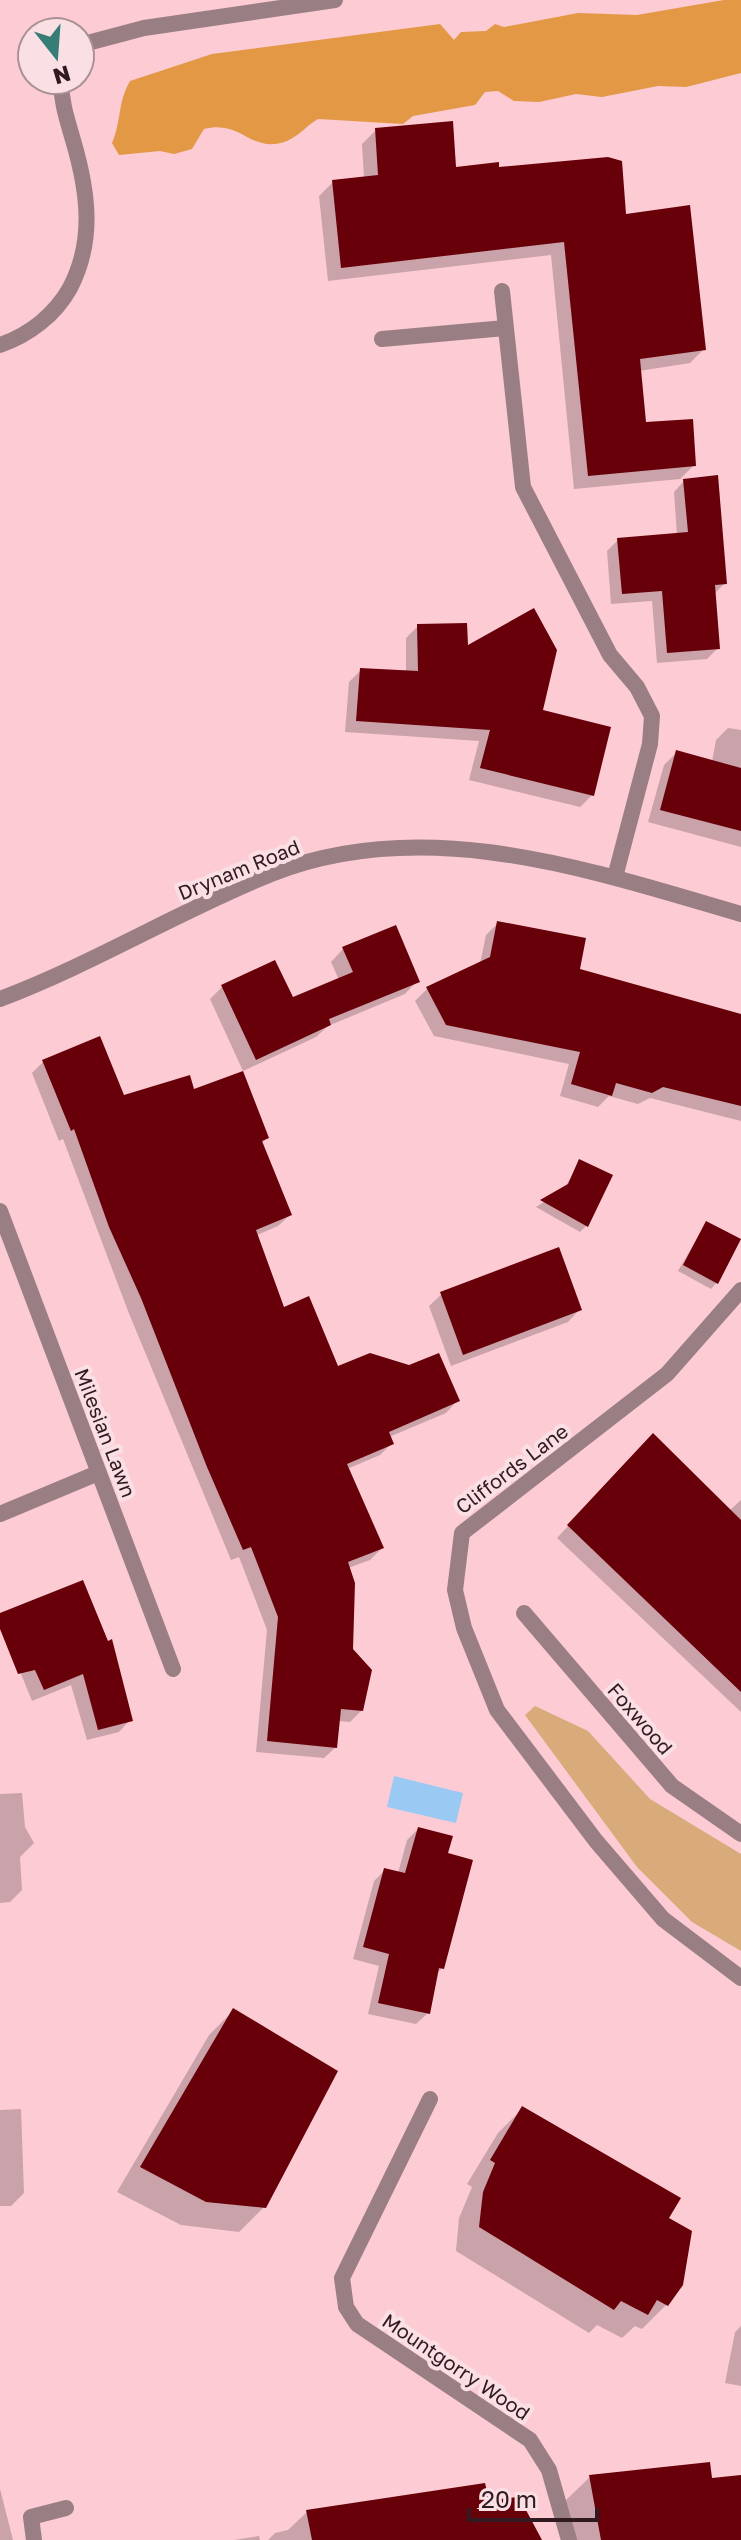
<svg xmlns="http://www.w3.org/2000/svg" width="741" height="2540" viewBox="0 0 741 2540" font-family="'Golos Text',sans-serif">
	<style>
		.green { fill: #d9aa7a }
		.forest { fill: #e29845 }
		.water { fill: #9ac9f4 }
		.shadow { fill: #0003 }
		.building { fill: #670008 }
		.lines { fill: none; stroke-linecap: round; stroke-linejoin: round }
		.service { stroke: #997f83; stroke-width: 16 }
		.minor { stroke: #997f83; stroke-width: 16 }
		.tertiary { stroke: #997f83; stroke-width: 16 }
		.labels { text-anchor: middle; stroke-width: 8; stroke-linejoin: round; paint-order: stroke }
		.street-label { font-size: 20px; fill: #311b20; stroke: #fae0e4 }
	</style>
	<rect width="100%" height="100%" fill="#fdcbd4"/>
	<path class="green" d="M535,1706L588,1731L650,1799L741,1854V1951L692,1922L637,1867L525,1715Z"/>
	<path class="forest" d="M724,0H741V73L686,87L658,86L602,97L576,94L539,102L514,101L498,91L485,92L475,105L413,116L403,124L318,119C307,125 299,136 287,141C251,155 242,119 204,129L192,149L174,154L160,151L119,155L112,143C122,120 117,104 130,81L212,54L440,24L454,40L461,32L486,31L495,24L504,27L578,13L637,15Z"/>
	<path class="water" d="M394,1776L463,1793L456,1823L387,1807Z"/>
	<path class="shadow" d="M376,130L455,169L497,170L624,216L704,349L690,363L639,371L644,424L694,465L680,479L574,489L551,255L328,281L319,196L333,182L364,178L362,144Z
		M684,481L725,583L714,594L718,648L707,659L657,663L652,601L611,604L607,551L618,540L677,535L674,492Z
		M418,626L466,649L540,711L592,795L580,807L469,780L479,741L345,732L349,682L361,670L406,673V638Z
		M728,728L741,730V847L648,822L664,765L676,753L712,762L716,740Z
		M498,923L578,970L741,1017V1121L650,1098L638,1104L609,1096L598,1107L560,1096L569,1064L434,1036L415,1001L427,989L480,964L486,935Z
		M343,949L417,981L405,994L328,1026L316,1037L243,1071L210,999L222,987L292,1000L339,980L331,962Z
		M43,1062L123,1097L193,1092L267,1138L261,1144L290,1215L278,1226L255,1236L283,1310L337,1368L457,1401L446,1413L389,1437L392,1443L380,1455L347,1469L382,1548L370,1560L348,1568L351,1650L362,1710L350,1722L338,1721L336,1747L324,1758L256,1752L267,1630L239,1557L231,1560L128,1311L63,1139L59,1141L32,1073Z
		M580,1162L586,1226L580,1232L536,1207L564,1189Z
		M706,1223L717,1282L711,1289L678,1271Z
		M442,1294L580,1309L568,1322L451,1366L429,1306Z
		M641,1448L729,1511L741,1500V1712L557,1538Z
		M0,1622L107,1644L130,1720L119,1732L87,1740L71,1685L32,1701Z
		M22,1793L25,1827L34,1843L20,1857L22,1890L10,1902L0,1903V1794Z
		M418,1829L442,1968L436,1974L428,2013L416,2024L368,2014L379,1966L353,1959L374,1881L385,1870L398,1873L407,1840Z
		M233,2011L264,2207L239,2232L181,2225L117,2192L209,2035Z
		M21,2109L24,2193L11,2206H0V2110Z
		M522,2109L666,2218V2305L642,2329L635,2326L622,2338L597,2325L589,2333L456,2251L459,2218L472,2187L467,2184L498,2133Z
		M741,2326V2386L725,2383L735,2332Z
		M590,2477L741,2483V2540H573L565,2501Z
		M0,2489L13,2540H0Z
		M487,2502L540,2540H268L275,2533L288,2530L307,2512Z
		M259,2536L260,2540H234Z"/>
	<path class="building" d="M453,121L456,167L499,162V167L608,157L622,161L626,214L690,205L706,350L640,359L646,422L693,419L696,466L588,476L564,242L341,268L332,180L378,175L375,128Z
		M718,475L727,584L715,585L720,649L667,653L662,591L622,594L617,538L688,532L683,479Z
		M534,608L557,650L543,710L611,727L594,796L480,768L490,730L356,721L360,668L418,671L417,624L467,623L468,645Z
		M676,750L741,768V831L660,810Z
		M497,921L586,938L580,969L741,1014V1106L663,1087L652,1093L616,1083L612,1096L571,1084L580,1052L446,1025L426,987L490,957Z
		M396,925L420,982L329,1019L331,1025L256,1060L221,985L275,960L293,997L353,972L342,947Z
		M100,1036L124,1095L190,1075L194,1089L243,1071L269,1138L262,1141L292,1215L256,1230L284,1307L309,1296L338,1366L370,1353L409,1365L439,1353L460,1401L389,1432L394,1444L347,1464L384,1548L348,1562L355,1583L353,1649L372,1670L363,1711L341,1709L337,1748L267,1741L278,1617L251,1547L243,1550L207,1467L141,1298L109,1227L74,1129L71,1131L42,1060Z
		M579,1159L613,1175L588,1227L540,1200L568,1184Z
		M706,1221L741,1239L718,1284L683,1265Z
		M559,1247L582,1310L463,1355L440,1292Z
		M653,1433L741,1520V1692L567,1525Z
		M83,1580L108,1641L112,1639L133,1721L98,1730L83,1674L44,1690L35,1670L18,1674L0,1629V1613Z
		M418,1827L453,1836L448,1853L473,1860L444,1969L439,1968L430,2014L378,2003L389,1954L363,1947L384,1868L405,1873Z
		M233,2008L338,2071L266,2208L206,2202L140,2167Z
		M522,2106L681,2198L669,2218L692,2231L683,2285L668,2306L657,2300L648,2315L621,2301L614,2310L479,2227L483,2192L495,2163L490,2160Z
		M710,2462L712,2478L741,2475V2540H601L589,2475Z
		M485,2483L489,2500L519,2497L542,2540H312L306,2510Z"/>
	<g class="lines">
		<path class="service" d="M80,45L144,28L335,0
			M0,345C29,335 55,315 70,288C95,240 88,191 73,140C67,119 61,102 61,80
			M34,2540L31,2517L66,2508"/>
		<path class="minor" d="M502,291L523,487L610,655L637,687L652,716L650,744L615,877
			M382,339L505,328
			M0,1211L173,1669
			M741,1290L667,1374L462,1533L455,1590L464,1628L497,1710L596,1841L663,1919L741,1978
			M0,1514L98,1473
			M524,1613L672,1786L741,1834
			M430,2099L342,2278L346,2307L357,2324L530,2440L549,2470L569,2540"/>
		<path class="tertiary" d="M0,999C93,964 179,911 271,874C425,813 590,870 741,914"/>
	</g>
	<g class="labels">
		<g class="street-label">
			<text transform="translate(239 870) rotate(-22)" y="7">Drynam Road</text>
			<text transform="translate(105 1433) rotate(69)" y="7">Milesian Lawn</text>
			<text transform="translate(512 1469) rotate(-37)" y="7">Cliffords Lane</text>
			<text transform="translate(640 1719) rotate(49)" y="7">Foxwood</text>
			<text transform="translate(456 2367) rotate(34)" y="7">Mountgorry Wood</text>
		</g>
	</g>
	<g transform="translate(56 56) rotate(163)"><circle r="38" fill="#fae0e4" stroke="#aa9196" stroke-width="2"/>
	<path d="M0-6L14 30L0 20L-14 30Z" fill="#367d76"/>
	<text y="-12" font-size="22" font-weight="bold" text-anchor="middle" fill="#311b20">N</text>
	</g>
	<path d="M469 2508v12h128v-12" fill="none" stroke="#311b20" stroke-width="4"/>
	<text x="481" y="2508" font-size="24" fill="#311b20" stroke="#fae0e4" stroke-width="6" paint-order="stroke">20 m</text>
</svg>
